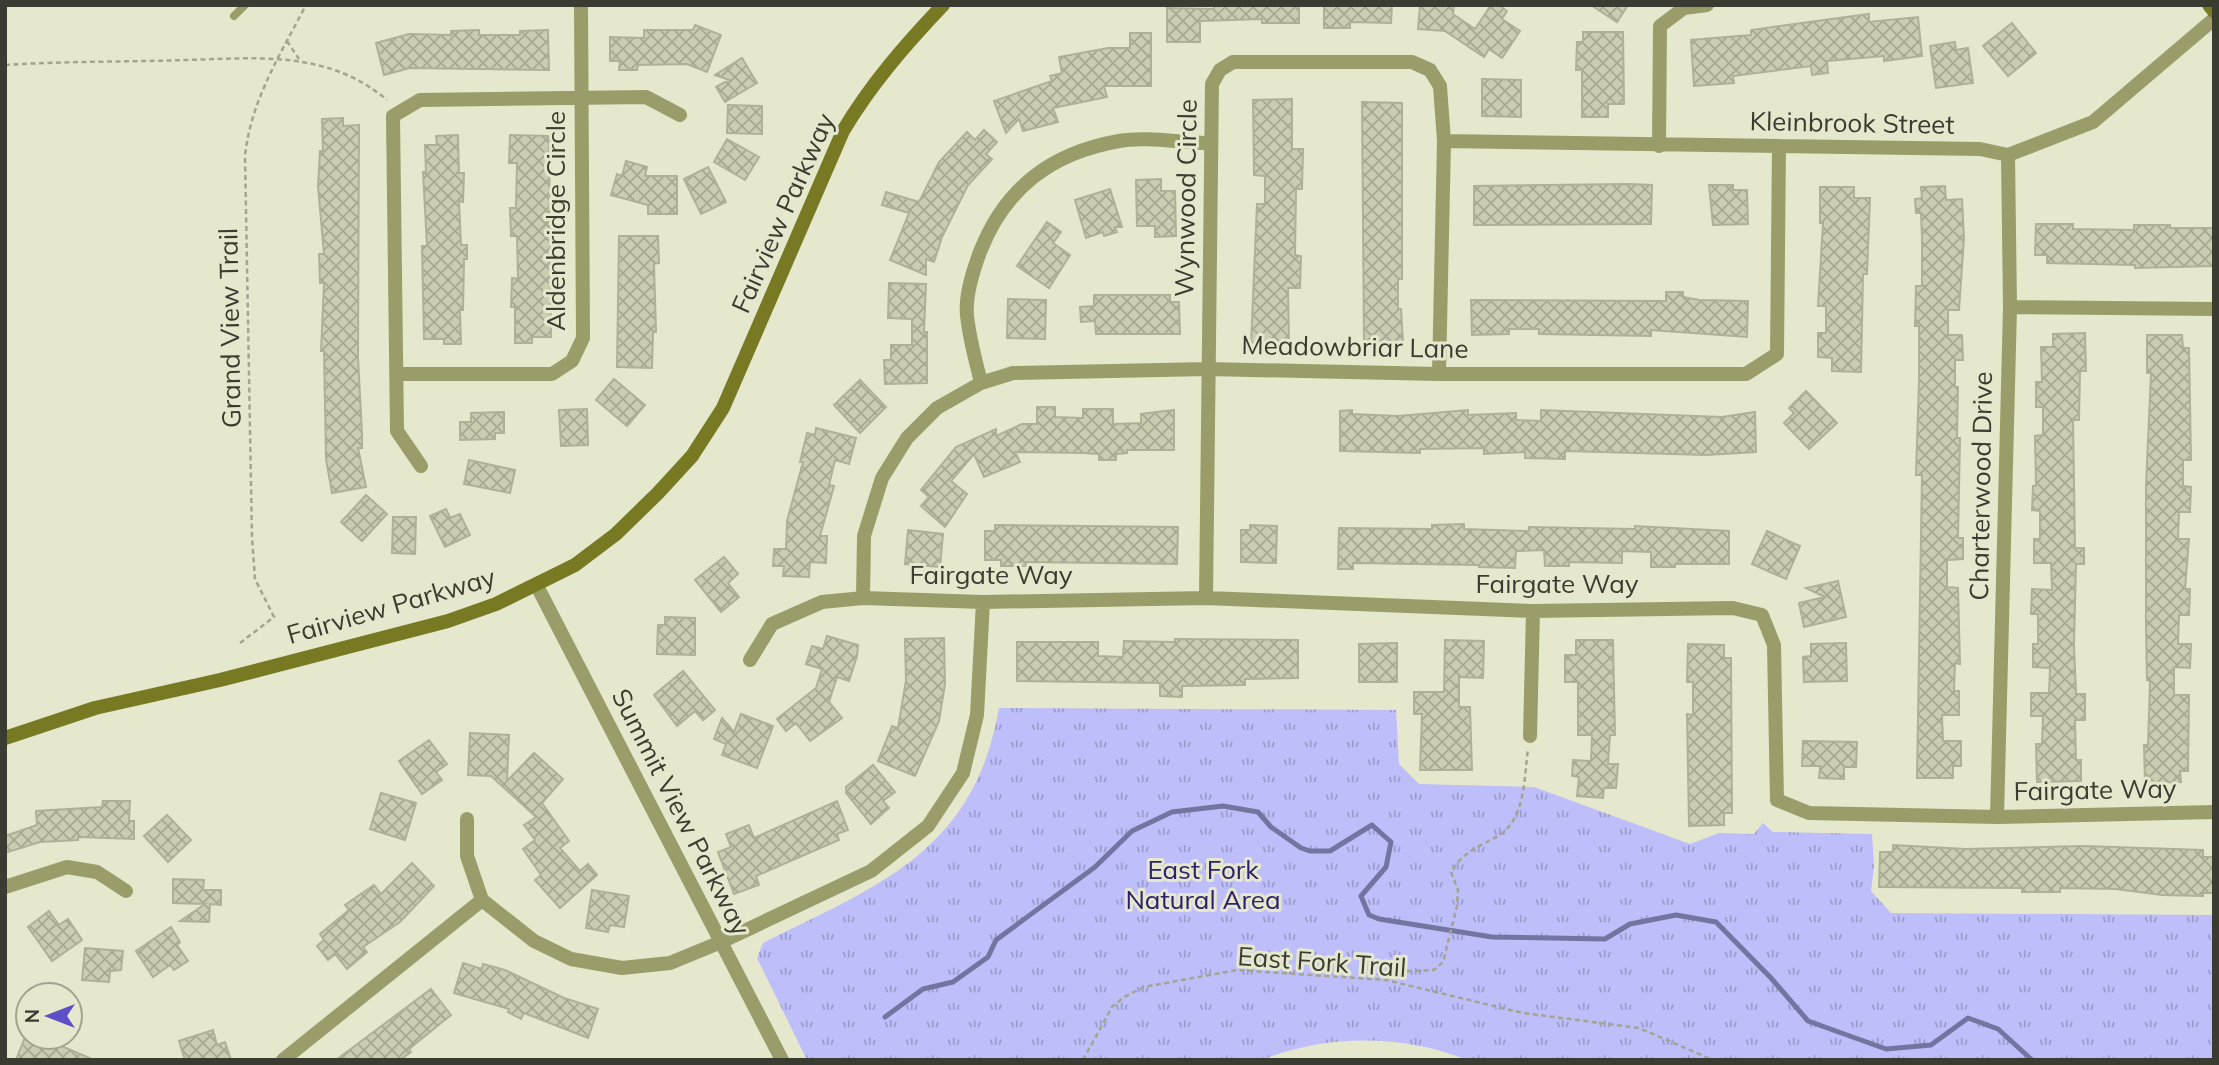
<svg xmlns="http://www.w3.org/2000/svg" width="2219" height="1065" viewBox="0 0 2219 1065" font-family="Mulish,sans-serif">
	<style>
		.grass { fill: url(#grass-tufts) }
		.lines { fill: none; stroke-linecap: round; stroke-linejoin: round }
		.stream { stroke: #7474a0; stroke-width: 5 }
		.building { fill: url(#building-cross-hatch); stroke: #afb197; stroke-width: 2 }
		.path { stroke: #a3a590; stroke-width: 2.5; stroke-dasharray: 5 3.5; stroke-linecap: butt }
		.service { stroke: #9a9d69; stroke-width: 8 }
		.minor { stroke: #9a9d69; stroke-width: 14 }
		.tertiary { stroke: #9a9d69; stroke-width: 14 }
		.secondary { stroke: #777a22; stroke-width: 14 }
		.labels { text-anchor: middle; stroke-width: 6; stroke-linejoin: round; paint-order: stroke }
		.street-label { font-size: 26px; fill: #3b3c31; stroke: #e5e8cd }
		.park-label { font-size: 26px; fill: #2d206e; stroke: #e5e8cd }
	</style>
	<defs>
		<pattern id="grass-tufts" width="24" height="20" patternUnits="userSpaceOnUse" patternTransform="scale(1.75)"><rect width="24" height="20" fill="#bdbefa"/><path d="M3 7l-1-3M5 7V3M7 7l1-3M15 17l-1-3M17 17v-4M19 17l1-3" fill="none" stroke="#9b9ccb"/></pattern>
		<pattern id="building-cross-hatch" width="8" height="8" patternUnits="userSpaceOnUse" patternTransform="scale(1.75)"><rect width="8" height="8" fill="#cbcdb3"/><path d="M0 0l8 8M0 8l8-8" fill="none" stroke="#a6a892"/></pattern>
	</defs>
	<rect width="100%" height="100%" fill="#e5e8cd"/>
	<path class="grass" d="M999,708L1396,710L1399,764L1419,784L1534,787L1690,844L1719,833L1754,834L1763,823L1773,832L1872,834L1874,866L1871,891L1891,913L2214,915V1060H1467C1404,1034 1325,1034 1262,1060H807L757,958L763,943C879,885 974,852 999,708Z"/>
	<g class="lines">
		<path class="stream" d="M885,1017L923,989L953,982L988,957L996,940L1095,867L1132,831L1172,812L1223,806L1258,812L1271,827L1301,848L1310,851H1330L1372,825L1391,842L1386,867L1361,896L1369,915L1379,919L1492,937L1605,939L1630,924L1676,915L1716,922L1771,978L1808,1021L1886,1049L1931,1045L1968,1018L1998,1029L2032,1060"/>
	</g>
	<path class="building" d="M1214,5H1299V23H1262V19L1200,21V42H1167V8L1214,9Z
		M1324,5H1392L1391,23L1350,22V28H1324Z
		M1420,5H1454L1453,14L1475,29L1491,5H1499L1507,11L1502,19L1520,31L1502,58L1489,49L1484,57L1445,31L1418,29Z
		M1591,5H1628L1617,22Z
		M1869,14V22L1918,17L1922,56L1884,61V56L1827,61L1828,73L1812,75L1811,66L1733,76L1734,83L1694,86L1691,40L1751,35V30Z
		M2012,23L2036,53L2008,76L1983,46Z
		M695,25L721,35L707,72L687,64L638,65L637,70H619L620,61H610V37L644,38V30H693Z
		M479,30V35H520V31L548,30L549,70L410,68L384,75L376,43L409,34L451,35V31Z
		M1583,32H1623L1624,104H1608V117H1582V70H1576L1577,42H1583Z
		M1130,33H1151V86H1104L1107,97L1053,108L1058,122L1023,131L1019,119L1006,133L994,101L1052,81L1050,76L1062,73L1059,57L1108,48H1130Z
		M1955,42L1956,50L1968,48L1973,83L1936,88L1930,46Z
		M742,58L757,83L725,102L716,87L729,80L715,75Z
		M1482,79L1521,80V117L1482,116Z
		M1292,99V149H1303L1302,189H1296L1295,255L1301,256L1300,288H1288L1289,343L1251,344L1257,204H1265V176L1254,175L1253,100Z
		M1362,102L1402,103V279H1398V309H1401L1403,343L1364,342Z
		M728,105L762,106V134L727,133Z
		M343,118V126L359,125L358,358L362,433V448H358L366,487L332,493L326,459L324,351H321L324,283H320L319,254H324L318,186L320,151H323L322,119Z
		M984,130L997,142L986,154L992,159L968,185L942,237L934,262L926,259V275L890,260L909,213L882,205L886,192L919,202L939,162L967,132L975,140Z
		M458,135L459,173H464L463,202L459,201L461,245H467V259H464L463,310H460L461,344H444V339H424L422,246H427L423,172H426L425,145H437L436,136Z
		M510,135L549,136L551,337H532V343H515V307H511L512,278L518,279L517,236H511L510,208H516L517,163H509Z
		M727,139L759,157L745,180L714,162Z
		M626,161L647,167L645,176H677V214H648V205L611,195L617,174L622,176Z
		M708,167L726,202L701,214L684,179Z
		M1161,179V191H1175L1176,236L1155,237V226H1137L1136,180Z
		M1630,184L1652,185L1651,224L1474,225V186Z
		M1709,185H1733V190H1747L1748,224L1713,225Z
		M1945,186L1946,200L1962,199L1964,238L1959,310H1948V335H1962L1963,360H1955V387H1958L1957,438H1960L1958,538H1963V559L1947,560V587L1958,588L1960,664L1955,663L1954,691H1959V715H1942L1943,741H1961V766H1953V778H1917L1922,475H1916L1919,380V326H1915L1916,286H1922V238L1921,213H1916L1915,199L1922,198L1921,187Z
		M1820,187H1854V198H1870L1867,274H1863L1861,372L1832,371V358L1818,357V333H1826V306H1818L1823,223H1820Z
		M1110,189L1122,227H1115L1117,232L1104,236L1103,232L1086,238L1075,200Z
		M1047,222L1061,232L1053,243L1070,255L1049,288L1017,266Z
		M2036,224H2073V229L2134,230V225H2170V228H2214V266L2135,268V265L2047,263V255H2035Z
		M619,236H658L659,263L654,264L656,332H653L652,368L617,367Z
		M889,283L926,284L924,332H927V383L885,384L884,360H891V345H912V319L888,318Z
		M1666,292H1683V297L1699,300L1748,301L1747,337L1651,330V336L1539,334V329H1509V334L1472,335L1471,300L1666,301Z
		M1094,295H1170V302H1179L1180,334H1096L1095,321L1081,322L1080,307L1094,306Z
		M1008,299L1046,300L1045,339L1007,338Z
		M2085,333L2086,371H2080L2079,420H2073L2075,548H2084V564H2076L2074,645L2076,694H2085V720H2075L2076,760H2081V781L2037,782L2036,744H2042L2043,716H2031V693H2049L2050,668L2033,667V644H2038V614H2031L2032,589L2052,590L2051,563H2034V539H2040V511L2032,510L2033,486H2036L2035,436L2043,435V407H2036V382H2042L2041,347H2053V334Z
		M2147,335H2182L2183,348H2189L2191,460H2183V486L2191,487L2190,512H2179L2178,539H2189L2185,589H2190L2189,615H2179L2178,644H2191L2190,668L2174,667V695H2189L2188,771H2180L2181,782L2145,783L2144,745H2148L2150,681L2147,680L2146,628V486L2151,373H2147Z
		M614,379L645,405L627,426L596,400Z
		M860,380L886,407L860,433L834,405Z
		M1806,391L1837,423L1809,449L1784,423L1794,413L1789,408Z
		M1037,407H1055V417L1083,418V409H1113V424L1141,423V414L1174,410V450H1127V453L1116,454V460H1099V454L1084,453L1015,452L1020,462L984,477L974,454L951,481L967,494L945,527L921,506L929,497L921,490L956,447L996,429V436L1022,424H1037Z
		M587,409L588,445L561,446L559,410Z
		M1352,410V414L1398,416L1468,410V415L1516,413V420L1541,421V410L1722,417L1755,412L1756,452L1706,455L1565,451V459L1525,458V452L1484,454V448L1420,449V453L1340,451V411Z
		M504,412V433H495V439L460,440V422H471V413Z
		M816,428L856,438L849,464L835,460L829,485L834,486L820,536H827L826,563L810,562L809,577L783,576L784,566H773L774,549H786L787,521L803,462H800L807,433L815,435Z
		M469,460L515,470L510,493L464,484Z
		M366,495L387,514L362,541L341,522Z
		M446,509L450,518L460,514L470,535L445,547L430,516Z
		M393,517H416L415,554L392,553Z
		M1464,524V529L1529,531V527L1635,529V526L1729,531V564H1675V567H1651V552L1622,551V563L1569,562V566H1545L1544,550L1516,551L1515,568L1479,567V565L1353,563V569H1338L1339,528L1432,529V525Z
		M995,525L1178,527L1177,564L1026,562V566H1001V560H985V531H995Z
		M1250,525L1277,526L1276,563L1241,562V530H1250Z
		M908,530L943,534L940,567L905,564Z
		M1767,531L1800,546L1786,579L1752,564Z
		M724,557L738,574L728,583L739,597L721,612L695,580Z
		M1838,581L1846,617L1804,627L1799,603L1825,597L1806,588Z
		M665,617L695,618V655L657,654L658,625H665Z
		M827,636L858,645L857,656L849,681L837,677L829,702L842,718L810,741L796,723L786,731L777,719L816,688L822,669L806,664L812,646L823,649Z
		M944,638L945,684L939,721L915,776L878,761L892,726L898,728L906,681L905,639Z
		M1175,639L1298,640V678L1245,679V685L1182,686V697L1160,696V683L1017,681V642H1098V656L1123,657L1124,641L1175,642Z
		M1445,640L1484,641L1483,678L1459,677V707H1470L1472,770H1420L1422,714H1414V692H1444Z
		M1576,640H1613L1615,735H1610L1608,764H1618L1616,788H1604L1603,798L1577,796L1579,777L1572,776L1573,760L1591,761L1592,735H1578V682H1565V655H1576Z
		M1397,643V682H1359V644Z
		M1846,643L1847,681L1804,682L1803,657L1811,656V644Z
		M1688,644L1724,645V658H1731L1732,813H1724V825L1689,826L1687,714L1693,715V682H1687Z
		M683,671L715,710L703,720L695,711L677,726L654,695Z
		M741,714L773,726L757,768L722,755L726,744L714,739L722,718L734,732Z
		M470,733L509,735L507,781L534,753L563,779L542,803L569,841L560,848L580,871L588,864L597,875L560,908L535,880L541,875L523,849L535,840L524,825L536,817L491,776L468,775Z
		M429,740L447,764L436,772L442,780L422,794L399,761Z
		M1803,741L1857,742L1856,767H1844V779L1819,778L1820,766H1802Z
		M873,765L895,792L883,801L889,808L871,824L846,793V787Z
		M381,793L416,803L405,840L370,829Z
		M103,801H130L129,821H134V839L78,837V840L40,842L5,853V836L37,825L36,811L102,807Z
		M837,801L848,830L837,834L839,840L756,876L759,885L734,894L718,852L731,847L726,834L749,825L754,838Z
		M167,815L191,840L168,862L144,836Z
		M1893,845L1966,849L2084,846L2203,850V857H2214V893H2203V896L2162,895L2116,889L2060,888V892H2022V888L1879,887L1880,852H1893Z
		M412,863L434,886L400,922L363,947L367,952L347,969L335,954L328,960L317,946L324,940L320,934L349,910L345,905L374,885L381,894Z
		M173,879L204,880L203,890H221V905L210,904L209,922L180,921L205,904L173,903Z
		M592,890L629,896L624,927L610,925L608,932L586,928Z
		M49,911L59,925L68,919L82,940L52,961L28,927Z
		M171,927L180,942L177,945L188,961L174,970L170,965L153,977L136,951Z
		M85,948L123,951L121,970L110,971L109,982L82,980Z
		M463,963L482,969L483,964L505,970L564,998L598,1009L588,1038L524,1013L521,1019L508,1012L509,1009L454,993Z
		M431,989L451,1015L409,1049L411,1052L400,1060H336Z
		M213,1030L217,1045L225,1042L231,1060H185L179,1041Z
		M25,1037H54L52,1042L94,1060H16Z"/>
	<g class="lines">
		<path class="path" d="M287,41L299,59
			M5,65C66,61 127,62 187,60C258,58 328,50 387,100
			M240,643L274,617L255,579L252,538L245,156C251,100 280,55 306,5
			M1386,980L1390,972L1434,970L1443,962L1457,906L1458,890L1451,872C1462,853 1478,847 1498,836C1526,819 1524,777 1528,749
			M1083,1060L1112,1007L1124,997L1144,987L1237,970L1386,980L1523,1013L1639,1028L1713,1060"/>
		<path class="service" d="M234,16L245,5"/>
		<path class="minor" d="M1444,141L1980,149L2008,155L2093,122L2214,19
			M1659,146L1660,26L1684,8L1707,5
			M2010,307L2214,309
			M396,374H552L572,361L583,338L581,5
			M981,383C976,361 969,338 967,315C965,295 973,271 980,252C1005,188 1051,153 1119,141C1147,136 1182,143 1210,143
			M421,466L397,431L393,116L420,100L646,97L680,115
			M863,598L864,536L882,478L907,438L937,408L981,383L1013,373L1208,369L1439,374H1746L1777,354L1779,146
			M1206,598L1212,84L1220,70L1233,62H1412L1430,70L1440,86L1444,141L1439,374
			M750,660L772,624L822,602L863,598L983,602L1206,598L1533,611L1733,608L1762,615L1774,645L1777,800L1809,813L1997,817L2214,812
			M1530,736L1533,611
			M1997,817L2010,307L2008,155
			M467,819V856L482,900L534,941L571,959L622,968L670,963L721,942L871,871L928,826L963,773L977,715L983,602
			M5,887L67,867L97,872L126,891
			M283,1060L482,900"/>
		<path class="tertiary" d="M537,586L782,1060"/>
		<path class="secondary" d="M2209,5L2214,11
			M5,738L95,708L220,680L448,621L496,604L575,565L616,534L658,493L692,456L723,408L843,131C871,84 905,45 943,5"/>
	</g>
	<g class="labels">
		<g class="street-label">
			<text transform="translate(1852 123) rotate(1)" y="9">Kleinbrook Street</text>
			<text transform="translate(1186 198) rotate(-89)" y="9">Wynwood Circle</text>
			<text transform="translate(783 213) rotate(-66)" y="9">Fairview Parkway</text>
			<text transform="translate(556 221) rotate(-90)" y="9">Aldenbridge Circle</text>
			<text transform="translate(230 328) rotate(-91)" y="9">Grand View Trail</text>
			<text transform="translate(1355 347) rotate(1)" y="9">Meadowbriar Lane</text>
			<text transform="translate(1981 486) rotate(-89)" y="9">Charterwood Drive</text>
			<text x="991" y="584">Fairgate Way</text>
			<text x="1557" y="593">Fairgate Way</text>
			<text transform="translate(391 606) rotate(-16)" y="9">Fairview Parkway</text>
			<text transform="translate(2095 790) rotate(-1)" y="9">Fairgate Way</text>
			<text transform="translate(681 812) rotate(63)" y="9">Summit View Parkway</text>
			<text transform="translate(1322 962) rotate(4)" y="9">East Fork Trail</text>
		</g>
		<g class="park-label">
			<text x="1203" y="879">East Fork<tspan x="1203" dy="30">Natural Area</tspan></text>
		</g>
	</g>
	<rect width="2219" height="1065" fill="none" stroke="#3b3c31" stroke-width="14"/>
	<g transform="translate(49 1016) rotate(270)"><circle r="33" fill="#e5e8cd" stroke="#a1a38f" stroke-width="2"/>
	<path d="M0-5L12 26L0 18L-12 26Z" fill="#5e4fc7"/>
	<text y="-10" font-size="19" font-weight="bold" text-anchor="middle" fill="#3b3c31">N</text>
	</g>
</svg>
